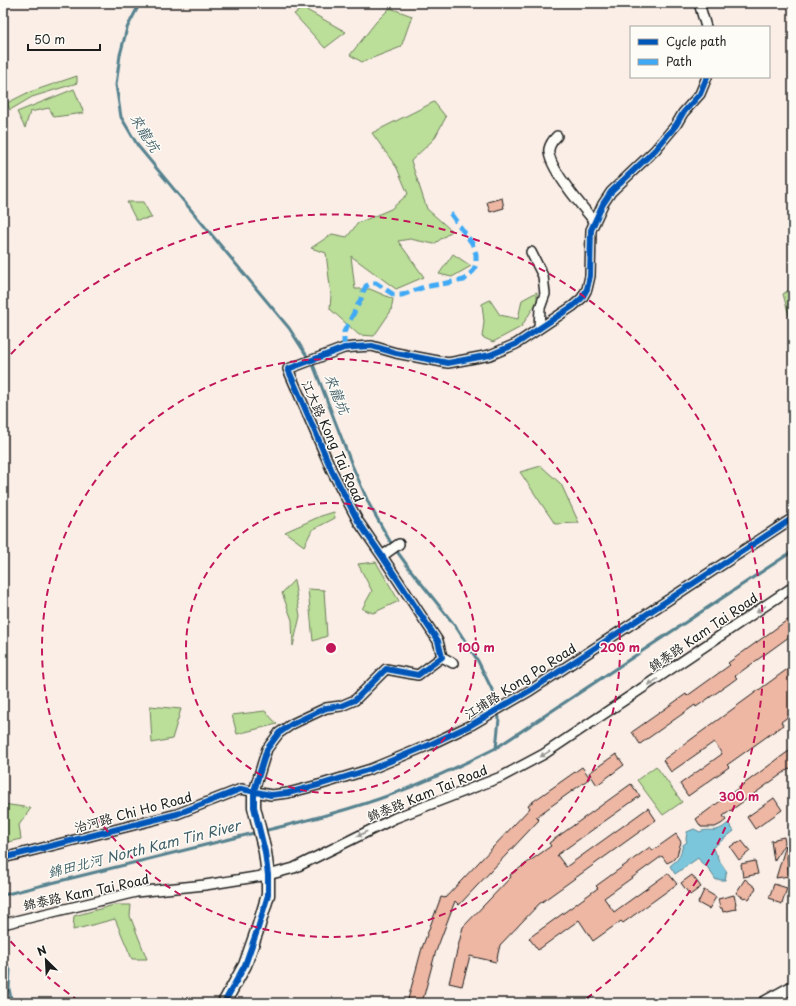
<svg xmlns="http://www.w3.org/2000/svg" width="796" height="1006" viewBox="0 0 796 1006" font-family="'Playpen Sans','LXGW WenKai TC',sans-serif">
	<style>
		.green { fill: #bbde99; stroke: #6c7d5a }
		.water { fill: #7cc6dc; stroke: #56828f }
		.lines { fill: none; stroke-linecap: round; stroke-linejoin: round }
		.stream { stroke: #56828f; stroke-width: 3 }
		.building { fill: #eeb7a4; stroke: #1c1c1c }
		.street-casing { stroke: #1c1c1c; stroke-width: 12 }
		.secondary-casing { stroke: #1c1c1c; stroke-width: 15 }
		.street { stroke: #fdfcf7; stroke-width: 9 }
		.secondary { stroke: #fdfcf7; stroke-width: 12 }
		.quiet { stroke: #3fa9f5; stroke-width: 5; stroke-dasharray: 10 5; stroke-linecap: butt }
		.cycleway-casing { stroke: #fdfcf7; stroke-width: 8 }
		.cycleway { stroke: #0057b8; stroke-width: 6 }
		.oneway { fill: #989794 }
		.ring { fill: none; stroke: #c2185b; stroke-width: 2; stroke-dasharray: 7 5 }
		.labels { text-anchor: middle; stroke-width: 3; stroke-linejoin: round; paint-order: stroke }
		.street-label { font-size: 13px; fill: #1c1c1c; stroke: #fdfcf7 }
		.water-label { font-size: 14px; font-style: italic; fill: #426069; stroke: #fdfcf7 }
		.centre { fill: #c2185b; stroke: #fdfcf7; stroke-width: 2 }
		.ring-label { font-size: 12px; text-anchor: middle; font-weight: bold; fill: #c2185b; stroke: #fdfcf7; stroke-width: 3; stroke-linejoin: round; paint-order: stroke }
	</style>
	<rect width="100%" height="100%" fill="#faeee6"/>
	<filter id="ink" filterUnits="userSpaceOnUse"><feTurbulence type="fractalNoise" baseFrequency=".025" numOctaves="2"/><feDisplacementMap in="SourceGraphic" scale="8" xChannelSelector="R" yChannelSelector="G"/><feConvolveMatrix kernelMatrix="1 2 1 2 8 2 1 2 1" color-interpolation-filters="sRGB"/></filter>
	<g filter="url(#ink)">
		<path class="green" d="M303,8L346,32L325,48L294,14Z
			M390,8L412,16L401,47L362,62L350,55L376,22Z
			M77,76V83L32,97L10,110L7,103L27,93Z
			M74,89L84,113L54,117L49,108L30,112L25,128L17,112Z
			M434,102L446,117L434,139L411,161L427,209L452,231L434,244L410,239L398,241L424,277L396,289L351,256L355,289H370L393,299L391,311L374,336L359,335L330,309L331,295L326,253L311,248L332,234L347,237L358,223L391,209L408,194L397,168L372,133Z
			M127,202H143L152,218L136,220Z
			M453,254L471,266L452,277L439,274Z
			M793,287V330L783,294Z
			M537,292V302L521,327L493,342L482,337L484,322L482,304L490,300L500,315L518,319L522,300Z
			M541,466L561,484L579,523L555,524L520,472Z
			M334,512L335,518L312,530L304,546L285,532L321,516Z
			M376,562L399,601L373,613L362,609L372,591L358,564Z
			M294,580L300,616L293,646L292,620L282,593Z
			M308,589L324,590L327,636L313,641Z
			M150,706L181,709L172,739L152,743Z
			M265,711L277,724L237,734L232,715Z
			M656,766L682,802L663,815L637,780Z
			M3,804L31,808L19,825L21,839L3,843V825L4,819H3Z
			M114,905H131L130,916L147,959H132L115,919L73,930L74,916Z"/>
		<path class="water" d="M728,823L734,831L712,848L718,856L717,857L727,872L726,873V875L725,880H720L718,879L716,880L706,865L704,866L698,858L675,874L670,866L678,859L681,852L683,845L687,842L686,839L687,832L694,829L700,832C705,829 710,831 716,830C721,829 725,826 728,823Z"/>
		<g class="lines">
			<path class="stream" d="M140,3L127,28L120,55L116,85L121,117L138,146L289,328L314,367L352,465L369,504L391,543L409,568L456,627L478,661L496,698L499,719L496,748
				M263,831C306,821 349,810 390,795C427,782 462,765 496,748L793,551
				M3,895L258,832
				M3,960L10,970L9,989L12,1003"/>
		</g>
		<path class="building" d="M502,198L504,208L490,212L487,202Z
			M793,618V634L735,676L737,678L729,684L696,707L695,705L640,744L632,732L686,694L687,696L730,665L728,663L786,621Z
			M793,665V713L781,722L783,725L727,765L729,767L688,796L680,784L722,754L714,742L671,772L663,760Z
			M793,748V766L723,816L726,820L721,824L715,827H701L696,819Z
			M616,754L624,765L597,785L589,773Z
			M582,767L590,778L536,817L539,820L459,905L455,901L435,954L422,1003H407L422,948L441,897L445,898L530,808L528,805Z
			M631,784L640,796L557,855L566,867L648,808L656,820L539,904L500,945L496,962L470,956L462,986L449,983L463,927L511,877L510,875L551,846L549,843Z
			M774,798L782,810L755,829L747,817Z
			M676,834L681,842L677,855L673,860L667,863L662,856L604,898L614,912L668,873L677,884L623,923L621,921L593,941L579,920L538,950L529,938L598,888L596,886L650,847L652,851Z
			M784,837L785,843L774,861L771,841L775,840V839Z
			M742,841L750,851L739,860L730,847L737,842L738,843Z
			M786,845L789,876L776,878Z
			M755,861L758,874L743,877L741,864Z
			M692,875L701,887L690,895L681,883Z
			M745,879L756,888L749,899L745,897L744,898L736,893Z
			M774,884L787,888L782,904L773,901L774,900L769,898Z
			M704,890L716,897L709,909L698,903Z
			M734,895L736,904L735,905L736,909L723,912L722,908H720L718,899Z"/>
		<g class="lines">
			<g class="street-casing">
				<path id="street" d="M699,3L706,27
					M557,136C554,139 550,144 549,149C546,165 584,209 595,222
					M531,252L543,276L545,294L540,308L539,328
					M382,556L399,544
					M442,657L453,663
					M254,791L267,749L279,733L292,724L326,708L341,706L355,700L386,669L418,675L442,657L438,641L382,556L358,521L332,471L288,369L344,348L355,347L372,346L396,353L448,363L490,355L516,344L573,306L582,298L587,289L590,276L591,230L603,204L611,192L655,150L676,125L683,113L700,94L707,77
					M3,858L177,814L241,789L271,795L288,793L322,784L371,769L429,745L471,725L531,690L793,518
					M3,924L136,892L205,885L268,875L294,868L395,818L501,777L544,754L793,587"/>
			</g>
			<g class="secondary-casing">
				<path id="secondary" d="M224,1003L245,965L258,928L268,895V875L265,852L254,807V791
					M764,1003L793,987"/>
			</g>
			<use href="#street" class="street"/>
			<use href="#secondary" class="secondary"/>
			<path class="quiet" d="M344,348V332L361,299L363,292L366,286L372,283H376L394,295H402L424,287L464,280L474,270L476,263V254L472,243L450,213"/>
			<g class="cycleway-casing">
				<path id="cycleway" d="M3,858L177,814L241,789L271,795L288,793L322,784L371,769L429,745L471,725L531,690L793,518
					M224,1003L245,965L258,928L268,895V875L265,852L254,807V791L267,749L279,733L292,724L326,708L341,706L355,700L386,669L418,675L442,657L438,641L382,556L358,521L332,471L288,369L344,348L355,347L372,346L396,353L448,363L490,355L516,344L573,306L582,298L587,289L590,276L591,230L603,204L611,192L655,150L676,125L683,113L700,94L707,77"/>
			</g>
			<use href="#cycleway" class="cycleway"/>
		</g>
		<defs><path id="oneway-solid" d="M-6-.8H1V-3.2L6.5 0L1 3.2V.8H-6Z"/></defs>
		<g class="oneway">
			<use href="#oneway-solid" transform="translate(761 609) rotate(146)"/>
			<use href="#oneway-solid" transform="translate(653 682) rotate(146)"/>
			<use href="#oneway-solid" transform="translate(545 754) rotate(149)"/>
			<use href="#oneway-solid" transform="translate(362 834) rotate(153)"/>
		</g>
	</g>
	<g class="ring">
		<circle cx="331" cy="648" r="145"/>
		<circle cx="331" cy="648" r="289"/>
		<path d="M79 1001A434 434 0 0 1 3 933M3 363A434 434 0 1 1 583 1001"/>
	</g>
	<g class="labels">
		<g class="street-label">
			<text transform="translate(333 441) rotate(66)" y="5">江大路 Kong Tai Road</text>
			<text transform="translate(703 632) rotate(-34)" y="5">錦泰路 Kam Tai Road</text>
			<text transform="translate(520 681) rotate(-32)" y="5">江埔路 Kong Po Road</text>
			<text transform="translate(427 793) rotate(-22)" y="5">錦泰路 Kam Tai Road</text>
			<text transform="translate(133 812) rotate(-15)" y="5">治河路 Chi Ho Road</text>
			<text transform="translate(86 892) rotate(-12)" y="5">錦泰路 Kam Tai Road</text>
		</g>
		<g class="water-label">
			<text transform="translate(145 133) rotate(58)" y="5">來龍坑</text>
			<text transform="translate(337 394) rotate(68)" y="5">來龍坑</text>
			<text transform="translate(144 849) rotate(-14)" y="5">錦田北河 North Kam Tin River</text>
		</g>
	</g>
	<circle cx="331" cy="648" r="6" class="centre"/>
	<g class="ring-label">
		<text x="476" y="652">100 m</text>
		<text x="620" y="652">200 m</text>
		<text x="739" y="801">300 m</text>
	</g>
	<rect width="796" height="1006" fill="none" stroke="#fdfcf7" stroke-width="16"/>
	<rect x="8" y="8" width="780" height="990" fill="none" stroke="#1c1c1c" stroke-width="1.5" filter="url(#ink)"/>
	<rect x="630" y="26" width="140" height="52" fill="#fdfcf7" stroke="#a3a29f"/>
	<rect x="638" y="39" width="20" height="6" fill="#0057b8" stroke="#a3a29f"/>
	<text x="666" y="46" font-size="12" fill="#1c1c1c">Cycle path</text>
	<rect x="638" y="59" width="20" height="6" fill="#3fa9f5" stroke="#a3a29f"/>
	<text x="666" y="66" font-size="12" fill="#1c1c1c">Path</text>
	<g transform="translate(46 960) rotate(336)" stroke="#fdfcf7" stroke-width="3" paint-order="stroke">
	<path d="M0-3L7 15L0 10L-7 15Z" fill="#1c1c1c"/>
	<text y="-6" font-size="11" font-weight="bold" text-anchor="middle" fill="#1c1c1c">N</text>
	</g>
	<path d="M28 44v6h72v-6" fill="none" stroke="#1c1c1c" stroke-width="2"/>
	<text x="34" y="44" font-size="12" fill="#1c1c1c" stroke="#fdfcf7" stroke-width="3" paint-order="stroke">50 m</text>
</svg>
